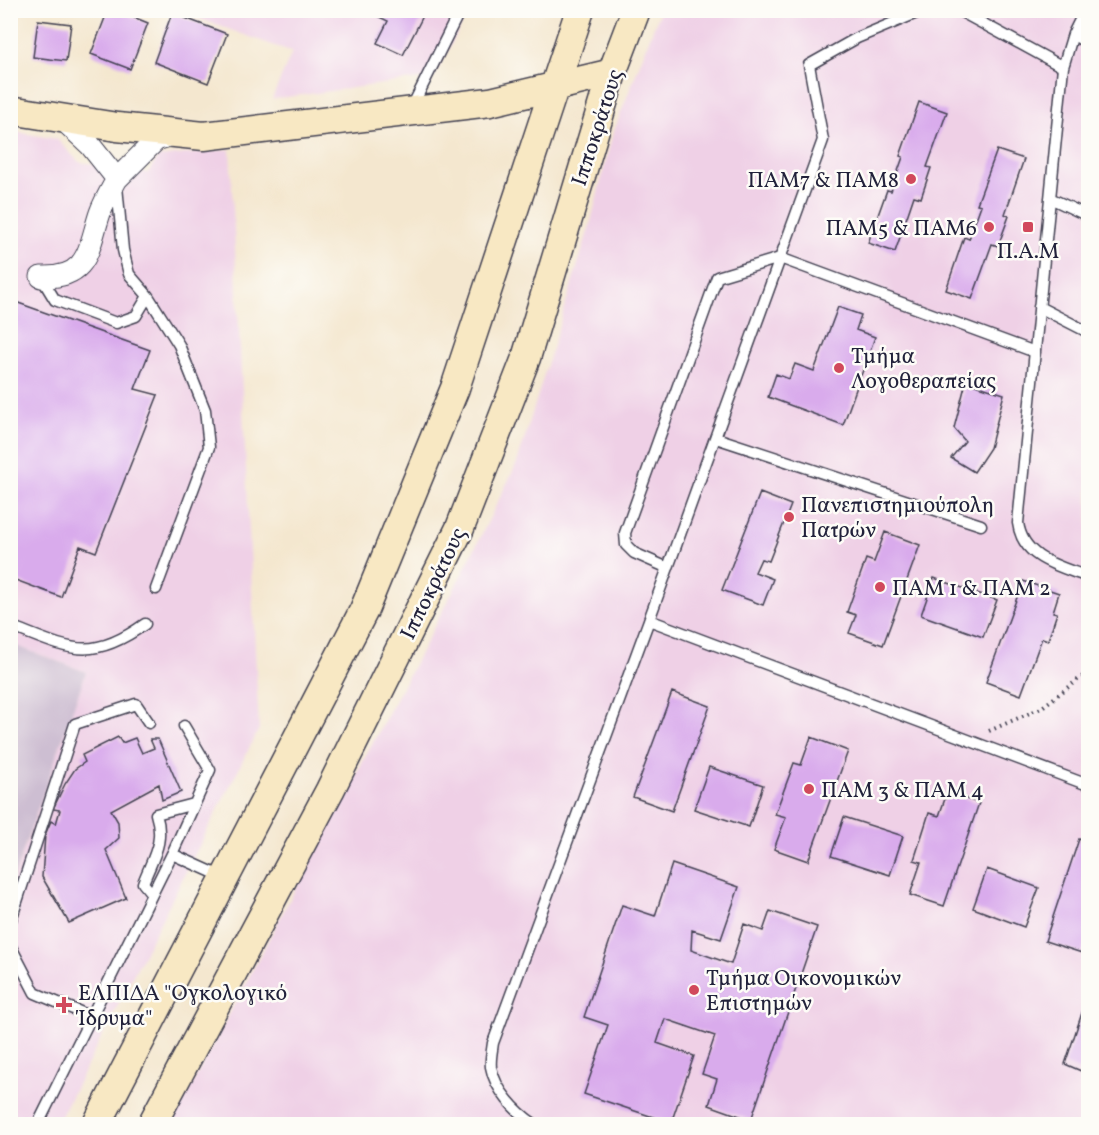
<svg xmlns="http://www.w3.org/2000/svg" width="1099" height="1135" viewBox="0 0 1099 1135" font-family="Vollkorn,serif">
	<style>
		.built { fill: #efd0e6 }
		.industrial { fill: #cdbed2 }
		.building { fill: #d9abec }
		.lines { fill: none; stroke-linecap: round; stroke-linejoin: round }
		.lane-casing { stroke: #424051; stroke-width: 13 }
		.street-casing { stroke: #424051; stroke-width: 23 }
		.secondary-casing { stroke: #424051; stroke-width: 31 }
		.path { stroke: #424051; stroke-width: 4; stroke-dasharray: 1.5 4.5; stroke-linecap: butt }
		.lane { stroke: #fff; stroke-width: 10 }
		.street { stroke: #fff; stroke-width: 21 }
		.secondary { stroke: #f8e8c3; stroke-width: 28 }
		.poi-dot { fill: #d1495b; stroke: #fdfcf7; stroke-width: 2 }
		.labels { text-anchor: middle; stroke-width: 5; stroke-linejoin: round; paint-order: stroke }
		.street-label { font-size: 22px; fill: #22223b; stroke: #fdfcf7 }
		.poi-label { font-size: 22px; fill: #22223b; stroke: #fdfcf7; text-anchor: start }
	</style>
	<rect width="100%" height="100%" fill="#fdfcf7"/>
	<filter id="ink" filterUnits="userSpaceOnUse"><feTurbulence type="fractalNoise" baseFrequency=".0167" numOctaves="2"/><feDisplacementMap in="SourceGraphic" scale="12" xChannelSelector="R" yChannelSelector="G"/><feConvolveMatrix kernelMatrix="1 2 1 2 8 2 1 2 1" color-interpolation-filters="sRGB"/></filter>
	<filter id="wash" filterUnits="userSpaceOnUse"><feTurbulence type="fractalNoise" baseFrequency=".008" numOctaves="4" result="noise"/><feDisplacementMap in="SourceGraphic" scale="24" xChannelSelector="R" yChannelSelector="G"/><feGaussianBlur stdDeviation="1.35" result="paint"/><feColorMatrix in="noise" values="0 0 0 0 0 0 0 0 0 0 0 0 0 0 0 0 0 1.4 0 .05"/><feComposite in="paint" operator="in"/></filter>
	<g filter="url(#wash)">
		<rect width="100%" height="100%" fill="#f4e7cf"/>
		<path class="built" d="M178,11H469L434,77L272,99L292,52Z
			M660,11H1088V1124H171L463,572L517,463L590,225L612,136Z
			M10,131L57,139L79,162L148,173L158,157L230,149L259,729L57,1124H11V886L86,672L11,644Z"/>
		<path class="industrial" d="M11,644L86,672L11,885L10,644Z"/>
		<g id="blocks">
			<path class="building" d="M108,10H116L148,23L130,69L91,54Z
				M372,10H426L403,55L377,43L388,21L371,13Z
				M172,13L227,34L208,83L154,62Z
				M38,20L71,24L66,61L33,57Z
				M919,102L947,112L927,167L931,168L921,198L914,196L895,252L868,243L887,190L891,191L903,157L900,156Z
				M997,150L1024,159L1005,214L1009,216L998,246L992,244L972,299L946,290L964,237L969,239L981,205L977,204Z
				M10,300L150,350L135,389L158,395L96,552L80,546L61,597L10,578Z
				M838,307L861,315L856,330L875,337L843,425L768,397L776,374L789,379L795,364L814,371Z
				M966,382L1004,394L990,448L974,472L951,458L965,441L954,428Z
				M760,493L791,505L769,561L761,559L755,572L773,579L763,605L722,590Z
				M885,532L920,545L883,645L849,633L856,615L847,612L866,559L874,562Z
				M934,578L997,600L983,637L921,615Z
				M1023,581L1059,593L1053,612L1057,613L1048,640L1042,638L1021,695L986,682Z
				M672,692L710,706L672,811L633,797Z
				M118,737L122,743L135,738L142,753L154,748L150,739H158L181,792L162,800L159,784L111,810L118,822L119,838L106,850L126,898L69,923L42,877L45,835L51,821L56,824L60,810L53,809L65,784L75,769L85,762L82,755Z
				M811,737L848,751L808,861L774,849L786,817L775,814L794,763L801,765Z
				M709,767L763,785L749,827L694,809Z
				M947,793L979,803L944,906L910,895L921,862L914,860L929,813L939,816Z
				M844,817L903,836L890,875L831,856Z
				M1079,839L1088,842V935L1082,953L1045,941Z
				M672,864L739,887L721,939L692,930L691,950L731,964L744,924L763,931L770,911L817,927L751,1120L709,1105L717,1079L702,1074L715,1036L665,1019L657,1043L694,1056L671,1123L584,1094L608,1025L584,1017L622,905L655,916Z
				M987,869L1039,888L1024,927L973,908Z
				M1087,998L1088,999V1074L1065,1064Z"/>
		</g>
	</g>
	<g filter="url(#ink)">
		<use href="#blocks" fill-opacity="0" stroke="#424051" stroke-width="1.5"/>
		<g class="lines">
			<g class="lane-casing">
				<path id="lane" d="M924,10L857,38L809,65L823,140L649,620L1088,785
					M958,10L1063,67
					M1085,10L1073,34L1063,67L1018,523C1023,559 1059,566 1088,577
					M1073,34L1088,44
					M412,107L460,10
					M117,186L123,250L129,274L148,296L179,345L205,410L209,447L156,589
					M1050,198L1088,216
					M41,277L55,300L116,323L136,316L148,296
					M1039,307L1088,332
					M716,438L981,525
					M668,568L634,553L626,545L625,533L717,277L780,258L1035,352
					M10,626C68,648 89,664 145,624
					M172,854L210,770L184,726
					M152,894L143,883C153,857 165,842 156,814L194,804
					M10,923L75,724L136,704L149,723
					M10,945L35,993L92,1017
					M38,1124L172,854L223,877
					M534,1124C516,1112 495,1090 491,1067C490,1060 492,1050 493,1043L649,620"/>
			</g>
			<g class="street-casing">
				<path id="street" d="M117,179L156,140L176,134
					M41,277C89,279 88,249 100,213C104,202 111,190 117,179L90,145L61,118"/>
			</g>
			<g class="secondary-casing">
				<path id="secondary" d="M10,110L117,127L204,136L490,102L612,73
					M97,1124L364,610L455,388L580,10
					M152,1124L330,790L460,528L526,358L612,73L636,10"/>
			</g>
			<path class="path" d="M989,731L1041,708L1088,672"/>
			<use href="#lane" class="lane"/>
			<use href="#street" class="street"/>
			<use href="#secondary" class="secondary"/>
		</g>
	</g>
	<g class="poi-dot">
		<circle cx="911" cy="179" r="6"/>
		<circle cx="989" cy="227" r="6"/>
		<rect x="1022" y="221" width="12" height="12" rx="3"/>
		<circle cx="839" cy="368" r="6"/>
		<circle cx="789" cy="517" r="6"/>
		<circle cx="880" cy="587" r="6"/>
		<circle cx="809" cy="789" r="6"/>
		<circle cx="694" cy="990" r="6"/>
		<path d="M61 996h6v6h6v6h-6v6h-6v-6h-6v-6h6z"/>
	</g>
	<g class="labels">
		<g class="street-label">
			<text transform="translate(596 127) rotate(-72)" y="8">Ιπποκράτους</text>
			<text transform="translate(432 583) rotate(-64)" y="8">Ιπποκράτους</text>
		</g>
		<g class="poi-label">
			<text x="899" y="187" text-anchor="end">ΠΑΜ7 &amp; ΠΑΜ8</text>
			<text x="977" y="235" text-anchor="end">ΠΑΜ5 &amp; ΠΑΜ6</text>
			<text x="1028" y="258" text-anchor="middle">Π.A.M</text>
			<text x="851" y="363">Τμήμα<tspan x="851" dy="25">Λογοθεραπείας</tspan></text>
			<text x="801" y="512">Πανεπιστημιούπολη<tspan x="801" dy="25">Πατρών</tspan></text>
			<text x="892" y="595">ΠΑΜ 1 &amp; ΠΑΜ 2</text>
			<text x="821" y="797">ΠΑΜ 3 &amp; ΠΑΜ 4</text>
			<text x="706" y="985">Τμήμα Οικονομικών<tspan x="706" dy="25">Επιστημών</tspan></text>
			<text x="78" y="1000">ΕΛΠΙΔΑ "Ογκολογικό<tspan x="78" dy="25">Ίδρυμα"</tspan></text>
		</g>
	</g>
	<rect width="1099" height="1135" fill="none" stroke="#fdfcf7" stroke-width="36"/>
</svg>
